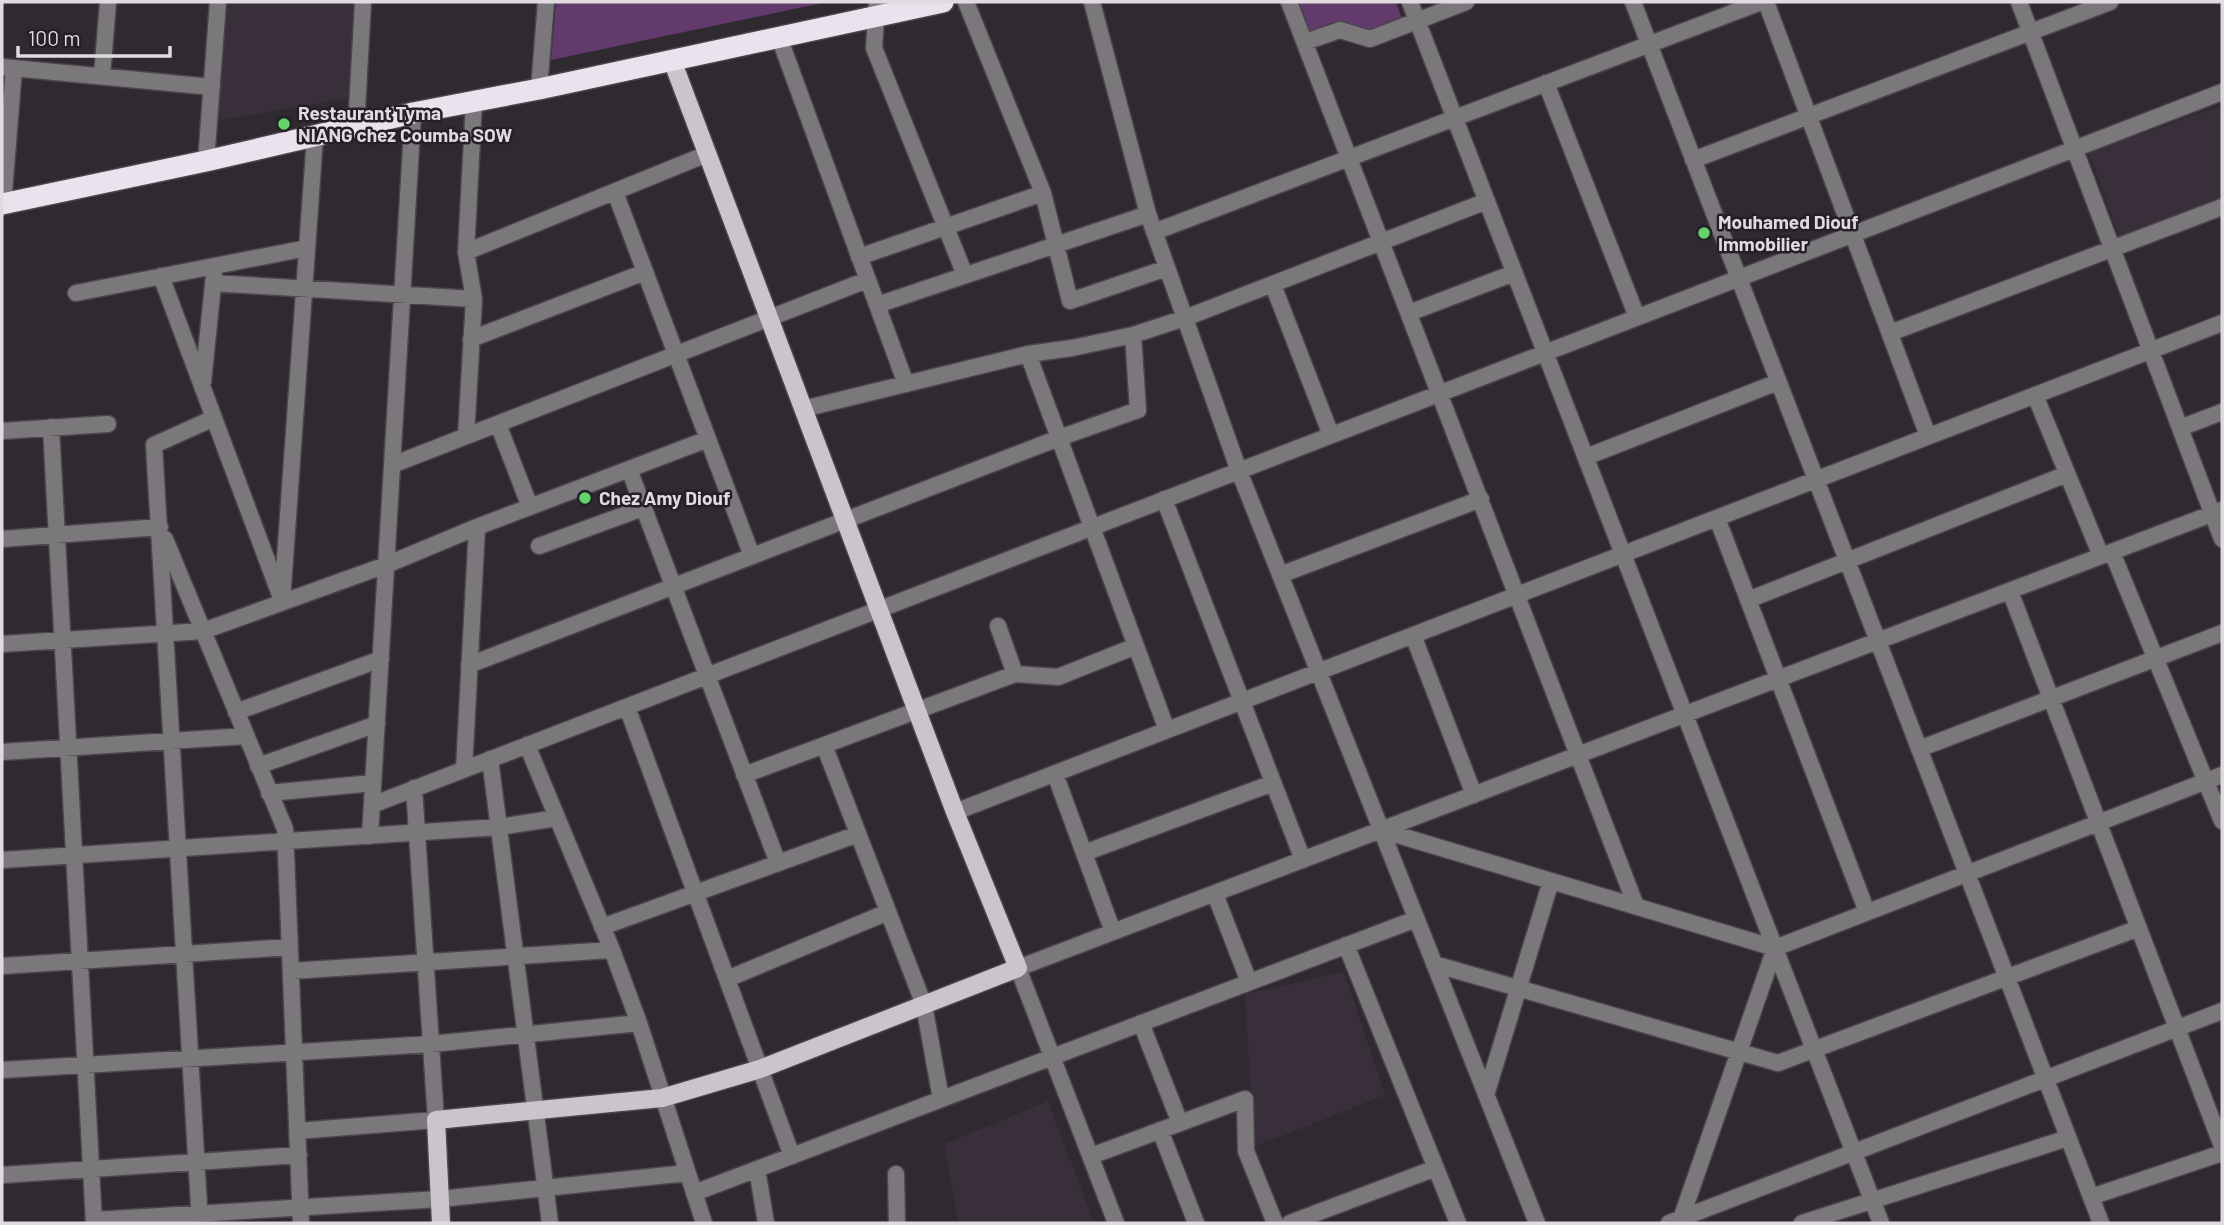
<svg xmlns="http://www.w3.org/2000/svg" width="2224" height="1225" viewBox="0 0 2224 1225" font-family="Barlow,sans-serif">
	<style>
		.built { fill: #392f3b }
		.green { fill: #633a6c }
		.lines { fill: none; stroke-linecap: round; stroke-linejoin: round }
		.minor-casing { stroke: #4b454c; stroke-width: 19 }
		.major-casing { stroke: #4b454c; stroke-width: 21 }
		.highway-casing { stroke: #4b454c; stroke-width: 24 }
		.minor { stroke: #7b787b; stroke-width: 16 }
		.major { stroke: #cbc4cc; stroke-width: 18 }
		.highway { stroke: #eae2ec; stroke-width: 21 }
		.poi-dot { fill: #62d469; stroke: #252027; stroke-width: 2.5 }
		.labels { text-anchor: middle; stroke-width: 5; stroke-linejoin: round; paint-order: stroke }
		.poi-label { font-size: 19px; font-weight: bold; fill: #dfdbe0; stroke: #252027; text-anchor: start }
	</style>
	<rect width="100%" height="100%" fill="#2f2930"/>
	<path class="built" d="M225,2H356L349,98L216,121Z
		M2222,105V202L2120,239L2089,153Z
		M1344,972L1385,1095L1254,1147L1245,994Z
		M1048,1101L1094,1223H958L944,1144Z"/>
	<path class="green" d="M556,2H827L551,60Z
		M1299,2H1396L1403,22L1371,33L1341,22L1310,33Z"/>
	<g class="lines">
		<g class="minor-casing">
			<path id="minor" d="M877,2L874,48L965,275
				M966,2L1043,193L1070,301L1167,268
				M1092,2L1148,214L1239,471L1537,1223
				M1289,2L1636,906
				M1410,2L1881,1223
				M1633,2L2101,1223
				M1766,2L1928,436
				M2019,2L2222,539
				M779,37L906,384
				M1305,42L1340,30L1370,39L1466,2
				M2,67L212,87
				M102,76L108,2
				M1546,83L1637,317
				M539,89L546,2
				M356,128L363,2
				M1693,160L2110,2
				M206,161L218,2
				M615,192L752,556
				M3,204L14,68
				M1154,232L1761,2
				M466,252L707,154
				M859,257L1043,193
				M161,276L280,595
				M213,283L474,299
				M1273,285L1331,435
				M76,293L307,248
				M877,305L1148,214
				M1409,313L1514,273
				M1890,333L2222,207
				M471,339L645,272
				M1028,354L1167,730
				M203,382L214,275
				M2035,395L2101,556
				M803,409L1028,354L1072,348L1133,335L1185,318L1487,201
				M498,424L530,507
				M51,427L94,1223
				M2180,428L2222,412
				M2,431L108,424
				M466,436L474,299L466,252L474,102
				M1586,457L1778,382
				M392,465L867,280
				M629,469L778,863
				M1164,499L1303,860
				M1717,518L1867,912
				M2,539L160,527
				M165,539L285,829L301,1223
				M539,546L643,508
				M2112,552L2222,821
				M1280,575L1481,499
				M2010,591L2222,1146
				M1748,600L2067,474
				M282,601L315,137
				M998,626L1015,674
				M1413,635L1474,795
				M2,644L203,631L386,565L477,527L708,439
				M469,665L1059,438L1138,410L1133,335
				M627,707L792,1156
				M236,712L381,659
				M527,745L612,950L639,1023L704,1223
				M824,745L924,1005L941,1099
				M1919,749L2222,633
				M2,752L246,736
				M490,759L550,1223
				M258,766L377,724
				M464,769L477,527
				M1055,774L1113,932
				M744,775L1015,674L1058,677L1136,646
				M269,793L373,783
				M372,805L2222,92
				M955,812L2222,323
				M1381,830L1775,948L2222,775
				M370,836L413,113
				M1084,853L1273,783
				M2,860L499,827L557,818
				M1215,894L1249,982
				M602,927L858,834
				M1346,945L1458,1223
				M1434,964L1778,1063L2139,928
				M2,966L290,947
				M291,971L612,950
				M727,979L888,912
				M1141,1023L1180,1123
				M2,1070L431,1044L639,1023
				M1486,1095L1551,881
				M1160,1130L1196,1223
				M297,1131L436,1120L414,788
				M1091,1156L1245,1099L1246,1151L1275,1223
				M757,1169L766,1223
				M896,1174L897,1223
				M2,1175L299,1155
				M694,1193L1416,919
				M2091,1197L2222,1153
				M94,1220L440,1199L687,1173
				M200,1223L154,445L214,418
				M1116,1223L1018,968L2222,510
				M1290,1223L1436,1168
				M1669,1223L2222,1011
				M1683,1223L1681,1219L1775,948
				M1802,1223L2068,1138"/>
		</g>
		<g class="major-casing">
			<path id="major" d="M441,1223L436,1120L662,1098L760,1069L1018,968L955,812L672,60"/>
		</g>
		<g class="highway-casing">
			<path id="highway" d="M2,204L206,161L413,113L539,89L943,2"/>
		</g>
		<use href="#minor" class="minor"/>
		<use href="#major" class="major"/>
		<use href="#highway" class="highway"/>
	</g>
	<g class="poi-dot">
		<circle cx="284" cy="124" r="7"/>
		<circle cx="1704" cy="233" r="7"/>
		<circle cx="585" cy="498" r="7"/>
	</g>
	<g class="labels">
		<g class="poi-label">
			<text x="298" y="120">Restaurant Tyma<tspan x="298" dy="22">NIANG chez Coumba SOW</tspan></text>
			<text x="1718" y="229">Mouhamed Diouf<tspan x="1718" dy="22">Immobilier</tspan></text>
			<text x="599" y="505">Chez Amy Diouf</text>
		</g>
	</g>
	<rect width="2224" height="1225" fill="none" stroke="#dfdbe0" stroke-width="7"/>
	<path d="M18 46v10h152v-10" fill="none" stroke="#dfdbe0" stroke-width="3.5"/>
	<text x="28" y="46" font-size="21" fill="#dfdbe0" stroke="#252027" stroke-width="5" paint-order="stroke">100 m</text>
</svg>
